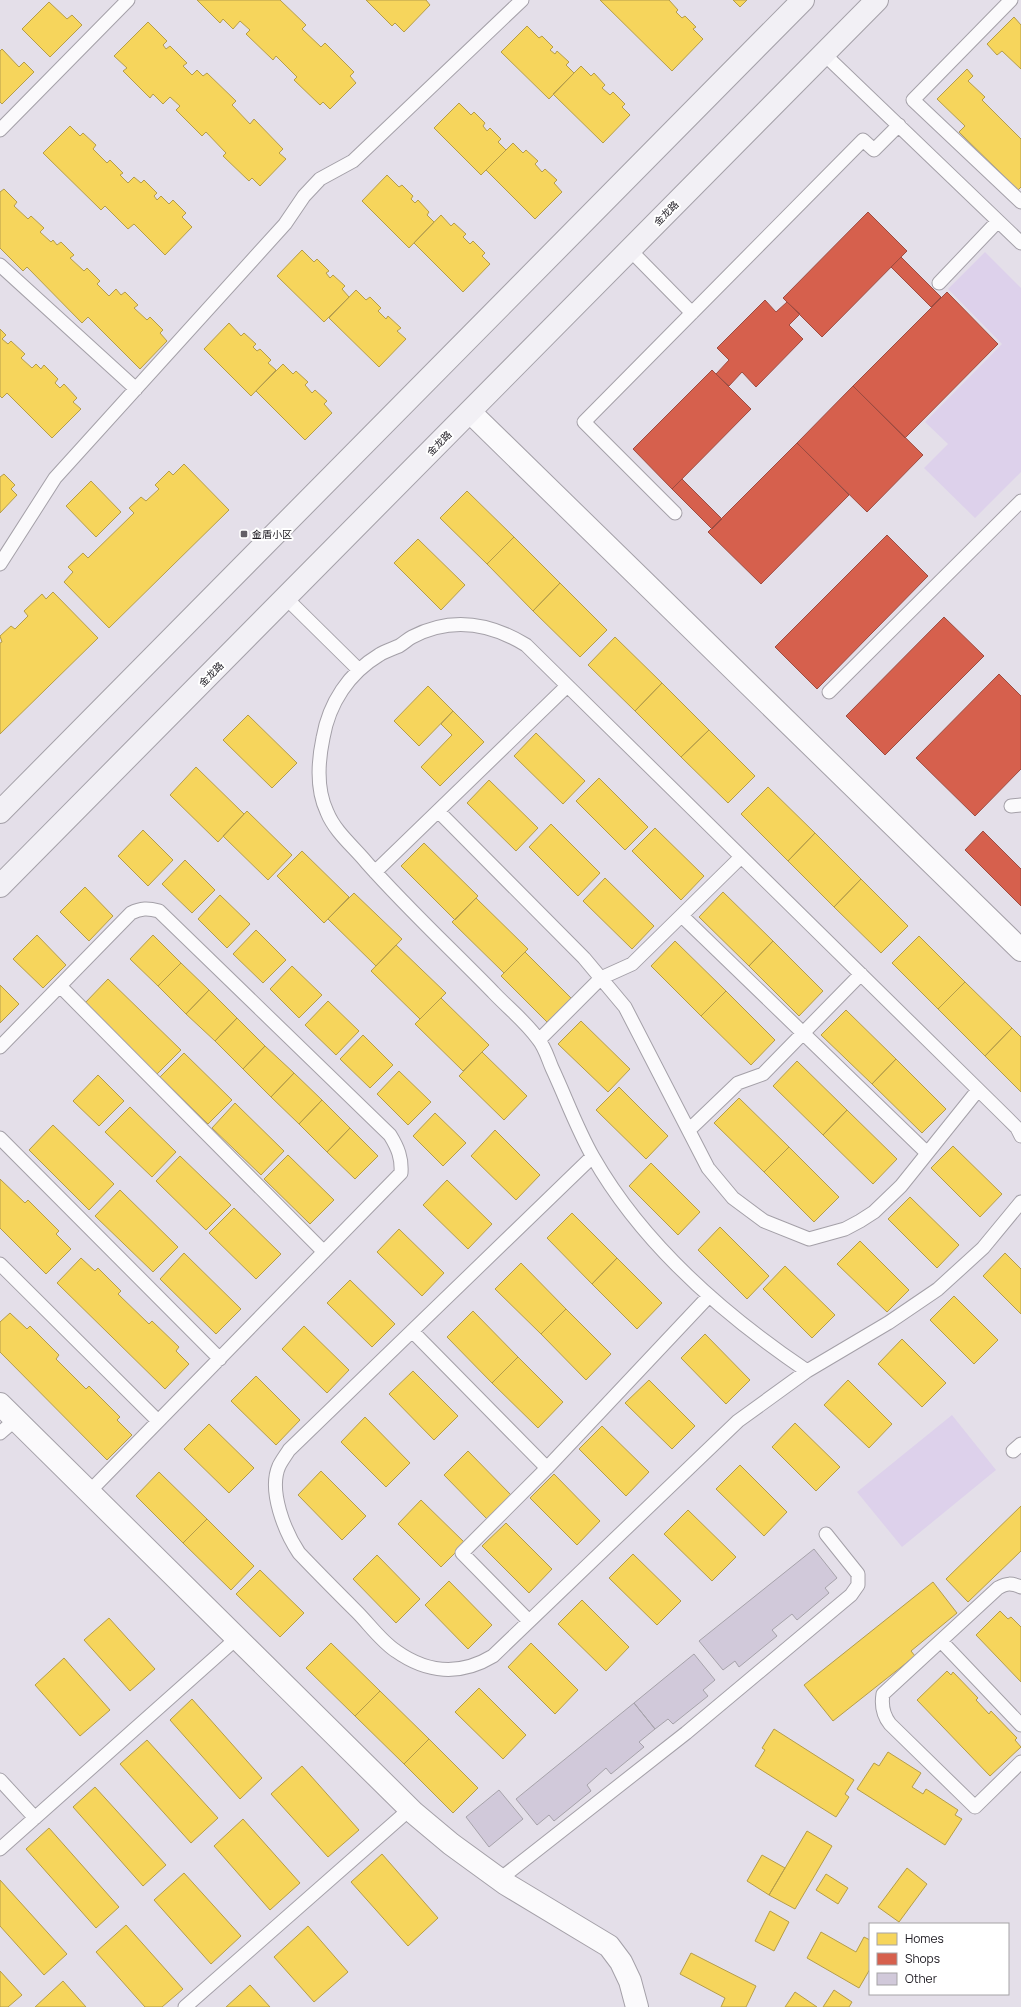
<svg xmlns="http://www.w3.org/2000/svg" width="1021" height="2007" viewBox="0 0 1021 2007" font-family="Manrope,'Noto Sans SC',sans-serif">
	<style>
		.green { fill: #ddd1eb }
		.homes { fill: #f6d55c; stroke: #b59d4a }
		.shops { fill: #d6604d; stroke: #9e4b40 }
		.building { fill: #d1c9da; stroke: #a6a2aa }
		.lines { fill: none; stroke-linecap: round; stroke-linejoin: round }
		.lane-casing { stroke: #a4a0a8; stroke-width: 15 }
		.street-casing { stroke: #a4a0a8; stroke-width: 24 }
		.secondary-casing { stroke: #a4a0a8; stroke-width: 24 }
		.lane { stroke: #fbfafc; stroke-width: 13 }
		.street { stroke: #fbfafc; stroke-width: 22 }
		.secondary { stroke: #f2f0f5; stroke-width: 22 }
		.poi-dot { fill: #635f67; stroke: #fff; stroke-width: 1.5 }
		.labels { text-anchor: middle; stroke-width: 4; stroke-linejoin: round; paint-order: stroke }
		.street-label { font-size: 10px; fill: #1d1a21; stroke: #fff }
		.poi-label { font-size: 10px; fill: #1d1a21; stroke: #fff; text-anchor: start }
	</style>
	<rect width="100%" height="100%" fill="#e4dfe9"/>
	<path class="green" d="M985,252L1021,288V472L975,518L924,468L948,444L925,422L1002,344L948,289Z
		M952,1415L996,1470L902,1547L857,1492Z"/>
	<path class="homes" d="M197,0H280L306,25L302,29L321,47L325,43L354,72L350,76L356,83L330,109L323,102L320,105L294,80L297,77L276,56L273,60L246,34L250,30L240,21L233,29L223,19L220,23Z
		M366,0H426L430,5L404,32L395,23L392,26Z
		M600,0H669L678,10L676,12L682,18L685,16L696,27L693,29L703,39L672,71Z
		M733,0H747L740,7Z
		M49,2L67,19L72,15L82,25L50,57L22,29Z
		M1014,17L1021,25V69L1002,51L997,55L987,44Z
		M148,22L167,41L163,45L166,49L170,46L187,63L183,66L192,75L197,70L203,76L207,73L236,101L232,105L250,124L254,119L283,149L279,153L286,159L260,186L252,178L249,181L223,156L226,153L206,132L202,136L176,110L180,106L170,97L163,104L153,94L150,98L123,71L127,68L114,56Z
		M527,26L539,38L542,36L553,47L550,50L555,54L557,51L569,62L566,65L574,73L549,99L501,52Z
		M2,49L19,67L24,62L34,72L2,104L0,102V51Z
		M581,66L591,76L594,73L605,85L602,88L610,95L613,92L625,104L622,107L630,115L603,143L553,94Z
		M967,69L973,76L968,81L985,97L982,100L1021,139V187L1018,190L959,132L965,126L937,99Z
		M459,103L471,115L474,112L485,123L483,126L487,131L490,128L501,139L498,142L506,150L481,175L434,128Z
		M70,126L80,136L83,133L96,145L93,149L107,163L110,160L123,173L120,175L128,183L134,177L141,183L144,180L157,193L154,196L157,200L161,196L169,204L173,200L186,213L182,217L192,227L165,255L134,224L128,229L105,206L101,210L43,153Z
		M513,143L523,153L526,150L538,161L535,164L542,172L545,169L557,180L554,183L562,192L535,219L486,170Z
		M387,175L399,187L402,185L413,196L411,199L415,203L418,200L429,212L427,215L434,222L409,248L362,201Z
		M4,189L17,202L14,206L28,219L31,216L44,228L40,232L51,242L53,240L57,245L61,242L74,255L70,258L84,271L87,268L100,281L97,284L109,296L116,289L121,295L125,292L138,305L134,308L147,320L150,317L163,330L160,333L167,341L140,369L88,317L82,323L27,267L23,271L0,248V192Z
		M441,215L451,226L454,223L466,234L463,237L470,244L473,241L485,253L482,256L490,264L463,292L414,243Z
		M302,250L314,262L317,259L329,271L326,273L330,278L333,275L345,286L342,289L349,297L324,322L277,276Z
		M356,290L366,300L370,297L381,308L378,311L386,319L388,316L401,328L397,331L406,339L379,367L329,318Z
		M229,323L241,336L244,333L256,344L253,347L257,351L260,349L271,360L268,363L276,370L251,396L204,349Z
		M0,329L6,335L2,339L8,344L11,341L25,354L21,358L32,368L36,364L41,369L44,365L58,379L55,383L60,388L64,384L77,398L73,402L81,409L52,438L7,393L2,398L0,396Z
		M283,364L293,374L296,371L308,382L305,385L312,393L315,390L327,401L324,404L332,413L305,440L256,391Z
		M184,464L229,510L109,628L64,582L73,572L68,567L83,553L88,558L134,513L129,508L141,497L146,501L159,489L155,485L169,471L173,475Z
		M4,474L15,485L11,489L17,495L0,513V477Z
		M91,481L121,512L96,537L66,506Z
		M467,491L514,537L487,564L440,518Z
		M514,537L560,583L533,611L487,564Z
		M418,539L465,585L441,610L394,563Z
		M560,583L607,630L580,657L533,611Z
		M53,592L98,638L0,734V643L2,642L0,636L11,626L15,629L28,616L24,611L42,594L46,599Z
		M615,637L662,683L635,711L588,665Z
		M662,683L709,730L681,757L635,711Z
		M428,686L453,711L419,746L394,721Z
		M453,711L484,742L440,786L421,767L452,735L441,724Z
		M248,715L297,763L272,788L223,740Z
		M709,730L755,776L728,803L681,757Z
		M536,733L585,781L563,804L514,756Z
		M196,767L244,814L218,842L170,795Z
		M599,778L648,827L625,850L576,801Z
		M489,780L538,828L516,851L467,803Z
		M768,787L815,833L788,861L741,814Z
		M247,811L292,855L268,880L223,836Z
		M551,824L600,873L578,896L529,847Z
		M655,828L704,876L681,900L632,851Z
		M143,830L173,860L148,886L118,856Z
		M815,833L861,879L834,907L788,861Z
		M424,843L478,896L455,920L401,866Z
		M302,851L349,897L324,923L277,876Z
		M185,860L215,890L192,913L162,884Z
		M605,878L654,926L632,949L583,901Z
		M861,879L908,926L881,953L834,907Z
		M85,887L113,916L89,941L60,912Z
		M723,892L773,941L749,966L699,917Z
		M354,893L402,939L376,966L328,919Z
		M220,895L250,924L227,948L198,919Z
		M476,898L528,949L504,973L452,922Z
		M256,930L286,960L263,983L233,954Z
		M37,935L66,965L43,988L13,959Z
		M153,935L181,963L158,986L130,959Z
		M919,936L965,982L938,1009L892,963Z
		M675,941L726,991L701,1016L651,966Z
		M773,941L823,991L799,1016L749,966Z
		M396,945L446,993L420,1019L371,971Z
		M525,952L571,998L547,1022L501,976Z
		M181,963L209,990L186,1014L158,986Z
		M292,966L322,995L299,1018L270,989Z
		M108,979L181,1050L157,1074L85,1003Z
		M965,982L1012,1028L985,1056L938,1009Z
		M0,985L19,1004L0,1023Z
		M209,990L237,1018L215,1041L186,1014Z
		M726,991L775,1040L751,1065L701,1016Z
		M441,998L489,1045L463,1071L415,1024Z
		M328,1001L359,1031L336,1055L305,1025Z
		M846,1010L896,1059L872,1084L821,1035Z
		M237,1018L265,1046L243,1069L215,1041Z
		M581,1021L630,1069L608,1092L558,1044Z
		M1012,1028L1021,1037V1092L985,1056Z
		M363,1035L393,1065L370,1088L340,1059Z
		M265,1046L294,1073L271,1097L243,1069Z
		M482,1052L527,1096L504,1120L459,1076Z
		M184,1053L232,1100L208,1124L160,1077Z
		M896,1059L946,1109L922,1133L872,1084Z
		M797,1061L847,1110L823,1135L773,1086Z
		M399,1071L431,1102L408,1125L377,1094Z
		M294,1073L322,1100L299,1124L271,1097Z
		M98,1075L124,1101L99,1126L73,1101Z
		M619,1087L668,1136L646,1159L596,1110Z
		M739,1098L789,1147L764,1172L714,1123Z
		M322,1100L350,1128L327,1152L299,1124Z
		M235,1103L284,1151L261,1175L212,1128Z
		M130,1107L176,1152L152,1177L105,1132Z
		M847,1110L897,1159L873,1184L823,1135Z
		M435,1113L466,1143L443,1166L413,1136Z
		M53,1125L114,1184L89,1210L29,1150Z
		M350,1128L378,1156L355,1179L327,1152Z
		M495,1130L540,1175L516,1200L471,1156Z
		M953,1146L1002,1194L980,1217L931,1168Z
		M789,1147L839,1197L814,1222L764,1172Z
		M288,1155L334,1200L310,1224L264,1179Z
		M180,1156L231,1205L206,1230L156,1181Z
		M651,1163L700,1212L678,1235L629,1186Z
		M0,1179L25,1203L28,1200L59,1231L56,1234L71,1249L46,1274L0,1228Z
		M447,1180L492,1224L468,1249L423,1205Z
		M120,1190L178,1247L153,1272L95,1216Z
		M910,1197L959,1245L937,1268L888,1219Z
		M234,1208L281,1254L256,1279L209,1233Z
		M572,1213L617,1258L592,1284L547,1238Z
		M720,1227L769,1276L747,1299L698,1250Z
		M399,1229L444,1273L422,1296L377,1252Z
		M860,1241L909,1290L887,1312L837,1264Z
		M184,1253L241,1309L216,1334L160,1279Z
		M1005,1253L1021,1269V1314L983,1276Z
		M81,1258L95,1271L98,1268L121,1291L118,1294L149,1324L152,1321L179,1347L176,1351L189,1364L165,1389L57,1283Z
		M617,1258L662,1303L637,1329L592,1284Z
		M521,1263L566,1309L541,1334L495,1289Z
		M785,1266L835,1315L812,1338L763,1289Z
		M350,1280L395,1324L372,1347L327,1303Z
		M954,1296L998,1340L974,1364L930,1320Z
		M566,1309L611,1354L586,1380L541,1334Z
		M473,1311L518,1357L492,1383L447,1337Z
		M10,1313L27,1329L30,1326L59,1355L56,1359L86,1389L89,1386L120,1417L117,1420L132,1435L107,1460L0,1352V1322Z
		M304,1326L349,1370L327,1393L282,1349Z
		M705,1334L750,1380L726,1404L681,1358Z
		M902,1339L946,1383L922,1407L878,1364Z
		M518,1357L563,1402L538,1428L492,1383Z
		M413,1371L458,1416L434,1440L389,1394Z
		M256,1376L300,1420L276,1445L231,1401Z
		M649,1380L695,1426L672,1449L625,1403Z
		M848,1380L892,1424L869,1448L824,1405Z
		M365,1417L410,1463L386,1487L341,1442Z
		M795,1423L840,1467L816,1491L772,1447Z
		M209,1424L254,1468L229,1493L184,1449Z
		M602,1426L649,1472L626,1496L579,1449Z
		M468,1451L511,1495L487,1519L444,1475Z
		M740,1465L787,1512L764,1536L716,1489Z
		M321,1471L366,1516L342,1540L298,1495Z
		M159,1472L207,1519L183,1543L136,1496Z
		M554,1474L600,1521L577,1545L530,1498Z
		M421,1500L465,1543L441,1567L398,1524Z
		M1021,1506V1551L968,1602L946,1579Z
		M688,1510L736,1557L712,1581L664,1534Z
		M207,1519L254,1566L231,1590L183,1543Z
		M506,1523L552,1569L529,1593L482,1546Z
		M633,1554L681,1601L657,1625L609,1578Z
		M377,1555L420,1599L396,1623L353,1579Z
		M260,1570L304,1613L280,1637L236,1594Z
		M449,1581L492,1625L468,1649L425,1605Z
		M933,1582L957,1613L911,1651L915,1656L833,1721L804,1685Z
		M582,1600L629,1647L606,1671L558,1624Z
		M1000,1611L1008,1619L1011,1617L1021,1627V1682L976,1635Z
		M109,1618L155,1669L130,1691L84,1640Z
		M331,1643L380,1691L355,1716L306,1668Z
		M531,1643L578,1690L555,1714L508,1667Z
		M64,1658L110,1710L80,1736L35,1685Z
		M947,1671L951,1675L953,1672L978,1698L976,1700L989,1714L991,1711L1017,1738L1015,1740L1021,1747L990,1776L917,1700Z
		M479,1688L526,1735L503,1759L455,1712Z
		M380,1691L429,1739L404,1764L355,1716Z
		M192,1699L262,1778L240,1799L170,1720Z
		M774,1729L854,1780L845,1794L849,1797L836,1817L755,1766L765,1750L762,1748Z
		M429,1739L478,1788L453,1813L404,1764Z
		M147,1740L218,1818L191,1843L120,1764Z
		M888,1752L921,1773L912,1787L923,1794L926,1789L958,1810L955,1815L962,1819L945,1845L857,1789L874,1763L879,1766Z
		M302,1766L359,1830L328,1857L271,1794Z
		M95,1787L166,1865L143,1886L73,1807Z
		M243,1819L300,1883L270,1910L214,1846Z
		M49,1828L119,1907L96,1928L26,1849Z
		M807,1831L832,1846L795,1909L769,1895Z
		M382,1854L438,1918L408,1946L351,1882Z
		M762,1855L785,1868L769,1895L747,1881Z
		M907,1868L927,1884L899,1922L878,1907Z
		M184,1873L241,1936L211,1964L154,1900Z
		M826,1874L848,1888L838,1904L816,1890Z
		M0,1880L67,1954L44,1975L0,1926Z
		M770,1911L789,1922L774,1951L755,1941Z
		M126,1925L183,1989L162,2007H145L96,1952Z
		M308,1926L348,1972L314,2002L274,1957Z
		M821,1932L856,1952L864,1937L870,1940V1969L859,1988L807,1958Z
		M691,1953L756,1986L746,2007H721L725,1998L680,1974Z
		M0,1971L22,1995L8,2007H0Z
		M63,1981L86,2007H35Z
		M250,1985L270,2007H226Z
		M834,1990L852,2002L849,2007H823Z
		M795,1992L817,2007H785Z"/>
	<path class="shops" d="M868,212L907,251L822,337L783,298Z
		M901,257L941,297L931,307L891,267Z
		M947,292L998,344L905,438L853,386Z
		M765,300L776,312L787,302L800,314L789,325L803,339L756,387L742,372L729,386L716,374L729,360L717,348Z
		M712,370L751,409L672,489L633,449Z
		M853,386L923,455L867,512L797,443Z
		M797,443L849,495L761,584L708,532Z
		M682,479L722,519L712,529L672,489Z
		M887,535L928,576L817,689L775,647Z
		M944,617L984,656L885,755L846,716Z
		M999,674L1021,696V769L975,816L916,758Z
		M983,831L1021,869V906L965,850Z"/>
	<path class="building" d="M814,1549L837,1578L825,1588L829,1593L797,1620L792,1614L772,1630L777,1636L739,1667L735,1661L723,1670L699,1641Z
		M694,1654L715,1680L703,1690L708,1696L673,1724L668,1719L655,1729L634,1703Z
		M634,1703L655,1729L639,1742L644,1747L611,1774L606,1768L587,1785L591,1791L554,1821L549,1815L537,1825L516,1799Z
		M499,1790L523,1819L489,1847L466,1817Z"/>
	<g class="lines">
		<g class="lane-casing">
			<path id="lane" d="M1011,0L913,100L1021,202
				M824,54L1021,243
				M0,130L128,0
				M630,250L692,313
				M0,265L136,389
				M939,283L998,221
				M675,513L584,422L863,140L874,150L899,125
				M0,564L55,478L285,224L304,196L320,179L353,161L522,0
				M286,598L359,670
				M829,692L1021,501
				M1011,806L1021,805
				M438,811L584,958L625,1007L708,1168L733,1198L764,1221L809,1239L845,1229L860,1221L874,1212L901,1186L978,1090
				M375,872L567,686
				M682,916L927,1153
				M60,986L324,1252
				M539,1040L601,978L632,964L741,857
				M0,1047L131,913C141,908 148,908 159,911L390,1135C398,1148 402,1158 401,1173L89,1492
				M690,1129L738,1083L763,1074L861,974
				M0,1138L220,1359
				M592,1157L289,1450C286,1455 282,1460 279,1466C268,1491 285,1532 299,1553C318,1573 337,1592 357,1612C369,1624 381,1641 396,1651C427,1673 460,1676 493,1656L738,1421L807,1371L888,1323L938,1289L983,1248L1021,1202
				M0,1264L158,1421
				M412,1331L547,1468
				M807,1371C724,1315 643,1245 593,1157C577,1129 566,1098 552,1068C548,1059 545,1047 538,1039C526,1022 507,1007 493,992C451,949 407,908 367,863C354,847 335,832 327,812C316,789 318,762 323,738C329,703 349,673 379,655C385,651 392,649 399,646C404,643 408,639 412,637C452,616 490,623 526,645L1006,1117L1017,1128L1021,1136
				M0,1433L15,1420
				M1013,1451L1021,1444
				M1021,1587C1011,1583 1007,1583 998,1588L883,1694C881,1706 883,1715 890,1724L975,1807L1021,1762
				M529,1621L462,1553L547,1468L709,1296
				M941,1641L1021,1725
				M0,1780L35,1818
				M0,1849L237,1638
				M500,1879L686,1733L851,1595L858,1585V1574L826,1534
				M185,2007L410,1809"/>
		</g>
		<g class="street-casing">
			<path id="street" d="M470,412L1021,950
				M0,1404L414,1813L451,1844L506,1884L609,1946L621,1962L630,1981L637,2007"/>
		</g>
		<g class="secondary-casing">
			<path id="secondary" d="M0,812L803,0
				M0,886L877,0"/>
		</g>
		<use href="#lane" class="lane"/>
		<use href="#street" class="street"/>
		<use href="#secondary" class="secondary"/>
	</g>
	<rect class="poi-dot" x="240" y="530" width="8" height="8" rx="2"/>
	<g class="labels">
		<g class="street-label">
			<text transform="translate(666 213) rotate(-45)" y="4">金龙路</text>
			<text transform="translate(439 443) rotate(-45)" y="4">金龙路</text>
			<text transform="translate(211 674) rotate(-45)" y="4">金龙路</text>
		</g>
		<g class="poi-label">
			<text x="252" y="538">金盾小区</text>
		</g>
	</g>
	<rect x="869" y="1923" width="140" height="72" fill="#ffffff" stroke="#a5a3a6"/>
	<rect x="877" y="1933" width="20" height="12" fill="#f6d55c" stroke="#a5a3a6"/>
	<text x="905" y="1943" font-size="12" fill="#1d1a21">Homes</text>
	<rect x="877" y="1953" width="20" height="12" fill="#d6604d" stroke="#a5a3a6"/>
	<text x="905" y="1963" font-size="12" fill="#1d1a21">Shops</text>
	<rect x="877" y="1973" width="20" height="12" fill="#d1c9da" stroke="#a5a3a6"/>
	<text x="905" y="1983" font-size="12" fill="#1d1a21">Other</text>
</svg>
